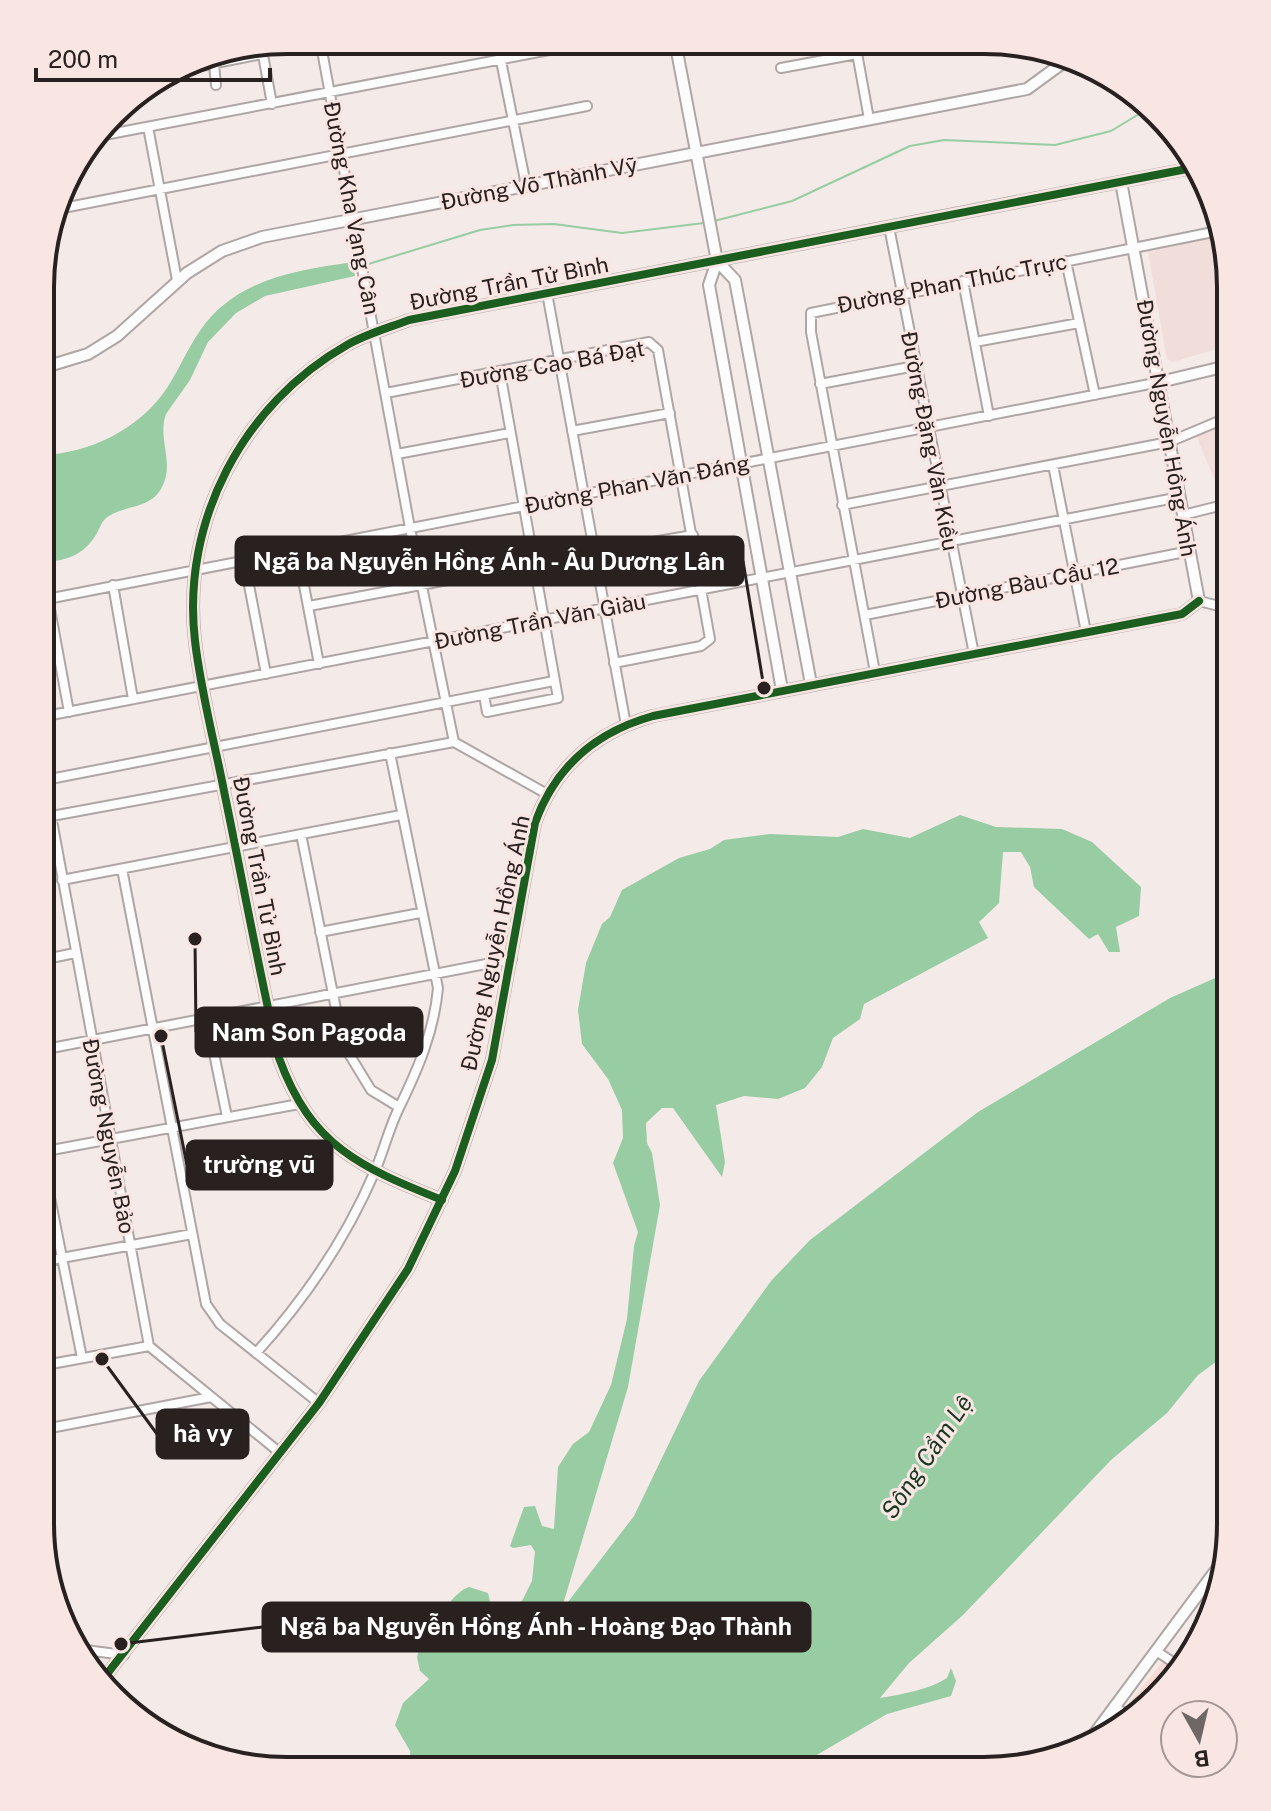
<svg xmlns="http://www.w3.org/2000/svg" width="1271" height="1811" viewBox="0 0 1271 1811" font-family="'Public Sans',sans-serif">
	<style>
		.built { fill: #f1ddda }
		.green { fill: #f9dad5 }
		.water { fill: #98cca3 }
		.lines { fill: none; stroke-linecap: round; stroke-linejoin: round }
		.stream { stroke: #98cca3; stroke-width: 2 }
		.minor-casing { stroke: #aea6a5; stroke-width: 12 }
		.tertiary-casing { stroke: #aea6a5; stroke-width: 14 }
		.minor { stroke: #fdfcfc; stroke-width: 8 }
		.tertiary { stroke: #fdfcfc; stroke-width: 10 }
		.cycleway-casing { stroke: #f9e6e3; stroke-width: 13 }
		.cycleway { stroke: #1b5e20; stroke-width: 8 }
		.labels { text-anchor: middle; stroke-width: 6; stroke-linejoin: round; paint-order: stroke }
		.street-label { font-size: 22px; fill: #282120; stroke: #f9e6e3 }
		.water-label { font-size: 24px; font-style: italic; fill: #173821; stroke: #f9e6e3 }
		.rim { fill: none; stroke: #282120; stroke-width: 4 }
		.leader { fill: none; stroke: #282120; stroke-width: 3 }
		.callout-dot { fill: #282120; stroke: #f9e6e3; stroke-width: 3 }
		.callout { fill: #282120; stroke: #282120; stroke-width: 3 }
		.callout-label { font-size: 24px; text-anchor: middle; font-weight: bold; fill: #fff }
	</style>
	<rect width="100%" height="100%" fill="#f4eae8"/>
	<path class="built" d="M1219,234L1231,286V345L1172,362L1167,359L1147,247Z
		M1231,421V491L1221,495L1196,435Z"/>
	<path class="green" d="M1164,1660L1179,1670L1132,1712L1128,1705Z"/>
	<path class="water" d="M353,262L355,276L265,296L236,313L208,342L190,380L166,414C157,439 175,462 162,487C151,509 126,505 109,516C102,520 101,525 98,531C87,553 66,563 42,561V455C89,454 141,428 167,388C185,360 195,329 221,307C258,275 307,269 353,262Z
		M960,815L996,827L1062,829L1092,842L1141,887L1139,916L1116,927L1120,952H1109L1098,934L1089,939L1034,887L1030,867L1021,852H1003L999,903L979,922L988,938L864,1004L860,1019L833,1038L822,1067L805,1088L778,1099L744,1096L716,1105L725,1162L722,1177L673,1108H662L646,1123L647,1143L652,1153L660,1205L628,1387L561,1611L634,1516L699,1381L771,1281L810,1240L978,1112L1170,998L1231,971V1351L1198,1375L1167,1413L1111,1460L963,1615L909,1663L880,1698C903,1694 928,1690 947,1678L951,1668L956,1681L951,1696L887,1714L791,1770L411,1769L410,1751L395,1725L403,1703L429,1679L420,1671L417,1657L428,1617C447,1613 452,1593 469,1587L488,1593L491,1606L498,1615L522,1601L532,1581L535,1552L531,1545L513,1548L510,1546L524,1507L535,1506L542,1526L554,1529L558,1467L573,1444L589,1432L611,1385L627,1319L634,1246L638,1232L613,1163L623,1138L622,1110L608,1079L582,1044L578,1010L586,963L602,924L610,917L622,890L679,858L710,849L724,840L770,834L838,837L863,829L910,838Z"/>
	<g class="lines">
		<path class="stream" d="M714,221L792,201L910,146L944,140L1055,145L1111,131L1149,108
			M365,265L480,230L513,225L554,224L622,233L704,223"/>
		<g class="minor-casing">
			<path id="minor" d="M320,40L410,528L454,742L547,794
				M497,41L526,185
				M855,42L869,119
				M261,44L272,104
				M214,64L216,85
				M781,68L857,54
				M176,71L262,54
				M148,127L177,280
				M94,137L597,41
				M58,209L587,106
				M889,227L974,654
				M1066,261L1095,395
				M963,281L989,416
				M547,293L626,725
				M975,342L1079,323
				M820,384L915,366
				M386,393L644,343L649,342L658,350L710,639L701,646L614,663
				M572,431L670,413
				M397,454L510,433
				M1053,465L1086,632
				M842,505L1169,442L1231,416
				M1183,515L1231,503
				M297,549L319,664
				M594,552L693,535
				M244,559L266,674
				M113,585L133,699
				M48,598L69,712
				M42,600L1160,382
				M1199,601L1231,609
				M309,606L533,564
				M865,615L1190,551
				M875,672L811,332V313L1218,231
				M484,695L487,712L558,698L500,372
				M41,717L1180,497
				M41,761L149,1346L279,1452
				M45,780L554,681
				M41,818L454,742
				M301,834L343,1044L371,1090L399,1107
				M122,869L206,1304L220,1324L319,1403
				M62,880L401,815
				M320,932L420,913
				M41,960L75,953
				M207,1019L227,1117
				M41,1050L512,959
				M41,1152L299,1104
				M41,1152L82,1358
				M40,1262L192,1234
				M256,1353C306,1298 346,1239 375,1171C384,1150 389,1128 399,1108C418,1069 434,1032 438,988L390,753
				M40,1366L149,1346
				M40,1430L211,1397
				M78,1649L124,1655
				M1156,1651L1182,1668
				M1114,1706L1128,1716"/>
		</g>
		<g class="tertiary-casing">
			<path id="tertiary" d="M675,41L717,261L709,285L782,690
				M717,261L735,280L811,684
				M42,368L88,354L117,336L187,273L222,251L262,237L1027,89L1064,62
				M1160,382L1231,365
				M442,1200C360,1167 311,1146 279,1058C259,971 243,883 225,796C215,744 201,693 195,641C181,521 243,404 347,345C366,334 388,328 409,320L1197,167
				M103,1679L319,1403L408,1269L455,1171L492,1060L535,823C555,767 596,732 653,716L1182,614L1199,601L1121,182
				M1084,1748L1225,1558"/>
		</g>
		<use href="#minor" class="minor"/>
		<use href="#tertiary" class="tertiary"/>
		<g class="cycleway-casing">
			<path id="cycleway" d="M442,1200C360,1167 311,1146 279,1058C259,971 243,883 225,796C215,744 201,693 195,641C181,521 243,404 347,345C366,334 388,328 409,320L1197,167
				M103,1679L319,1403L408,1269L455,1171L492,1060L535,823C555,767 596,732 653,716L1182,614L1199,601"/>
		</g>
		<use href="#cycleway" class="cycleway"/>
	</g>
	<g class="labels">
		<g class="street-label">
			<text transform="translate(539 183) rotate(-11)" y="8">Đường Võ Thành Vỹ</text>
			<text transform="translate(352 208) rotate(79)" y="8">Đường Kha Vạng Cân</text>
			<text transform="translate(509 283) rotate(-11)" y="8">Đường Trần Tử Bình</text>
			<text transform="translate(952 283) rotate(-11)" y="8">Đường Phan Thúc Trực</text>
			<text transform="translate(552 364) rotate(-10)" y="8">Đường Cao Bá Đạt</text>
			<text transform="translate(1167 428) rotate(80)" y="8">Đường Nguyễn Hồng Ánh</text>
			<text transform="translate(930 441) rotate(79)" y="8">Đường Đặng Văn Kiều</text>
			<text transform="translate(637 484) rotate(-11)" y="8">Đường Phan Văn Đáng</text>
			<text transform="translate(1027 583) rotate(-11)" y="8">Đường Bàu Cầu 12</text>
			<text transform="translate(540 621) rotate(-11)" y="8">Đường Trần Văn Giàu</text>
			<text transform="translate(260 876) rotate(79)" y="8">Đường Trần Tử Bình</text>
			<text transform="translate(495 943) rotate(-78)" y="8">Đường Nguyễn Hồng Ánh</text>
			<text transform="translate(109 1136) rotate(79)" y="8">Đường Nguyễn Bảo</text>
		</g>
		<g class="water-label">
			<text transform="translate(927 1457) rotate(-56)" y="8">Sông Cẩm Lệ</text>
		</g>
	</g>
	<path d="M0 0H1271V1811H0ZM287 54H984A233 233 0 0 1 1217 287V1524A233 233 0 0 1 984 1757H287A233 233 0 0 1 54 1524V287A233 233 0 0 1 287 54Z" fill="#f9e6e3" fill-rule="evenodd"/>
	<path class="rim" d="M287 54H984A233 233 0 0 1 1217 287V1524A233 233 0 0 1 984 1757H287A233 233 0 0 1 54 1524V287A233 233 0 0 1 287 54Z"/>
	<path class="leader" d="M764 688L743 561M195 939L196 1032M161 1036L187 1165M102 1359L157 1434M121 1644L263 1627"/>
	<g class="callout-dot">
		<circle cx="764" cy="688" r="8"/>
		<circle cx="195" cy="939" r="8"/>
		<circle cx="161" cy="1036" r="8"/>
		<circle cx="102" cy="1359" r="8"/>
		<circle cx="121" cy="1644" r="8"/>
	</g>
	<g class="callout">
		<rect x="236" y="537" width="507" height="48" rx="8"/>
		<rect x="196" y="1008" width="226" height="48" rx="8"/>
		<rect x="187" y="1141" width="145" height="48" rx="8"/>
		<rect x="157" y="1410" width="91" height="48" rx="8"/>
		<rect x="263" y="1603" width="547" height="48" rx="8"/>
	</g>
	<g class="callout-label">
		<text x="489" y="570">Ngã ba Nguyễn Hồng Ánh - Âu Dương Lân</text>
		<text x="309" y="1041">Nam Son Pagoda</text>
		<text x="259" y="1173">trường vũ</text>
		<text x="203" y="1442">hà vy</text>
		<text x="536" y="1635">Ngã ba Nguyễn Hồng Ánh - Hoàng Đạo Thành</text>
	</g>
	<g transform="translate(1199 1739) rotate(172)"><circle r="38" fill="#f9e6e3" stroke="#a59795" stroke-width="2"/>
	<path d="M0-6L14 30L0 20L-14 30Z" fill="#6f6766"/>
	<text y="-12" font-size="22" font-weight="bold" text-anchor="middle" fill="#282120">B</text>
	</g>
	<path d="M36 68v12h234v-12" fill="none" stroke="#282120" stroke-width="4"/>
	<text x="48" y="68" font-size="24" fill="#282120" stroke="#f9e6e3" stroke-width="6" paint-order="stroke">200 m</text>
</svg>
